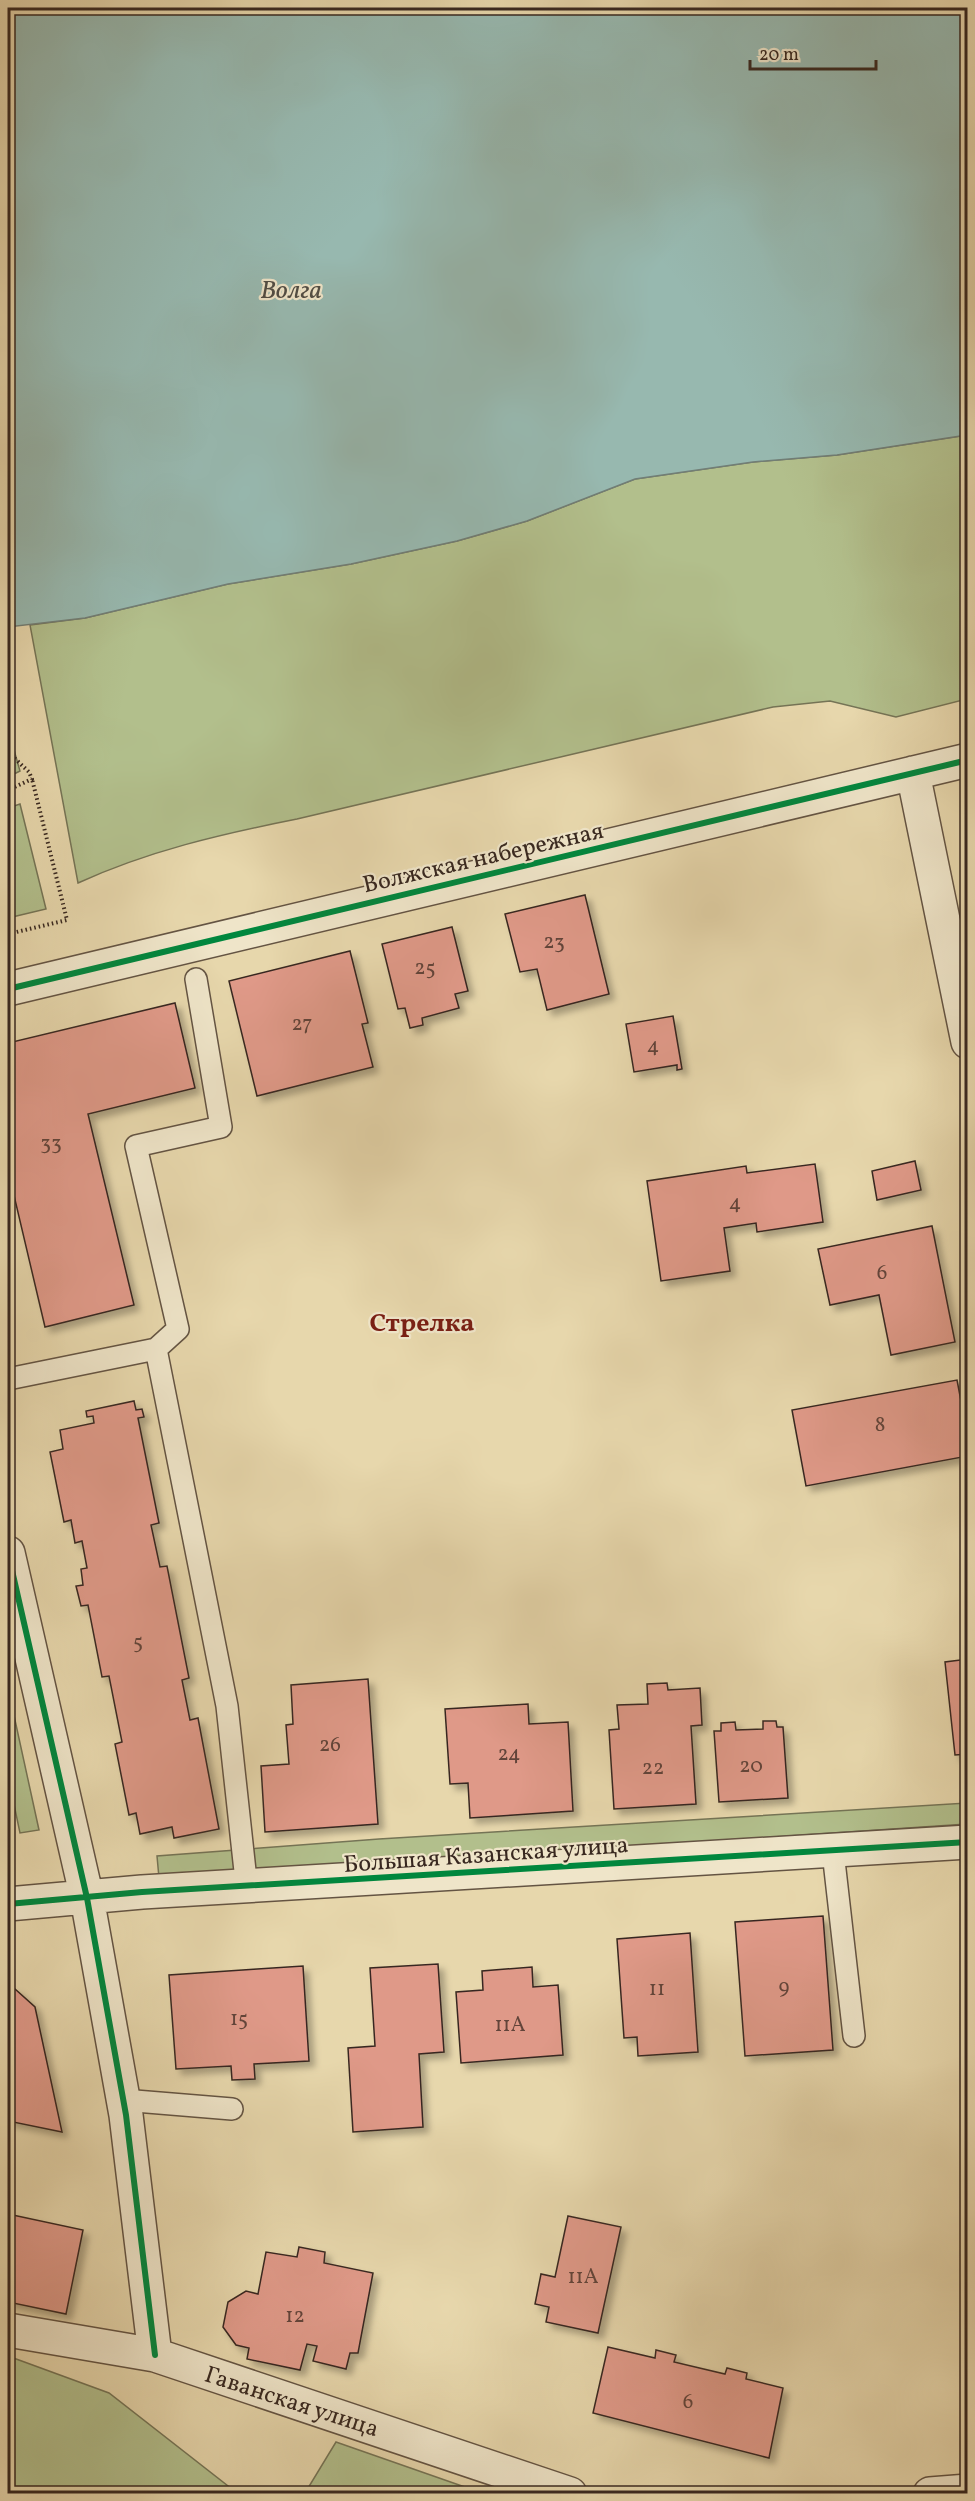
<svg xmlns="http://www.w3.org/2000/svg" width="975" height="2501" viewBox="0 0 975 2501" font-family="Vollkorn,serif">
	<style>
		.green { fill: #b2bf8c; stroke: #757456; stroke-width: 1.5 }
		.water { fill: #97b8af; stroke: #717e76; stroke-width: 1.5 }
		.building { fill: #df9988; stroke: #382820; stroke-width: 1.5; filter: url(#shadow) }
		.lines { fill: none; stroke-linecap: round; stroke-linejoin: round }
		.lane-casing { stroke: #645443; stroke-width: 24 }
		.street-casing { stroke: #645443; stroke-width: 36 }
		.path { stroke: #382820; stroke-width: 4; stroke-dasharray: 1.5 3; stroke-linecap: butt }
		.lane { stroke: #efe5c9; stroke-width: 21 }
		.street { stroke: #efe5c9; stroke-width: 33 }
		.cycleway-casing { stroke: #efe5c9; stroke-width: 10 }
		.cycleway { stroke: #00873e; stroke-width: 6 }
		.labels { text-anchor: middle; stroke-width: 4.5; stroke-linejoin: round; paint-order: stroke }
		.number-label { font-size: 21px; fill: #62443a }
		.street-label { font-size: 24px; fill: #382820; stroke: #efe5c9 }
		.water-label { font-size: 26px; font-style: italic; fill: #504c44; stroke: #efe5c9 }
		.neighbourhood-label { font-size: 26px; font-weight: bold; fill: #7a1f14; stroke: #efe5c9 }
	</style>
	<defs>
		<filter id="shadow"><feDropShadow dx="5.5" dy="5.5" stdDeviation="3" flood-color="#0004"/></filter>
	</defs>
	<rect width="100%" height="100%" fill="#e7d7ac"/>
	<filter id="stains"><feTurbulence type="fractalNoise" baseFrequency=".00333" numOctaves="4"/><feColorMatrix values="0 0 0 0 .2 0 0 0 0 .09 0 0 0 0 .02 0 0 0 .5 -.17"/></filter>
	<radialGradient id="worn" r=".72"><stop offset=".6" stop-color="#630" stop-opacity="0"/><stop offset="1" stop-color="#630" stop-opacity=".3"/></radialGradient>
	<path class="green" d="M967,435V699L896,717L830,701L773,707L297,819C221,834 148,851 78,883L30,625L85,618L228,584L351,564L457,541L527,521L635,479L753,462L837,455Z
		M14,750L20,771L8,777V752Z
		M20,804L46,909L8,918V808Z
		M8,1688L39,1830L20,1833L8,1776Z
		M967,1803V1824L159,1878L157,1856L379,1839Z
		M8,2356L109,2393L237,2493H8Z
		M336,2442L482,2493H305Z"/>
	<path class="water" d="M8,8H967V435L837,455L753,462L635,479L527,521L457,541L351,564L228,584L85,618L8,627Z"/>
	<path class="building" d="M585,895L609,994L547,1010L537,969L520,972L505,914Z
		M452,927L468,991L455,994L459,1008L422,1018L423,1025L410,1028L405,1008L398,1009L382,944Z
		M350,951L368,1023L362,1024L373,1067L257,1096L229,981Z
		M175,1003L195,1088L88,1114L134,1305L45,1327L8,1170V1043Z
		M673,1016L682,1069L677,1070V1065L634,1072L626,1024Z
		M915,1161L921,1190L877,1200L872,1171Z
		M815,1164L823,1222L757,1232L756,1223L724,1228L730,1271L661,1281L647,1181L746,1166L747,1173Z
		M932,1226L955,1342L891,1355L879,1295L830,1305L818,1249Z
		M957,1380L968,1438V1456L806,1486L792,1410Z
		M134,1401L136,1410L142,1409L144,1417L138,1418L159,1523L151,1525L160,1567L167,1566L189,1678L182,1680L190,1720L198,1718L219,1829L174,1838L172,1827L140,1834L136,1813L129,1815L115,1744L122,1742L109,1676L102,1677L88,1605L81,1606L76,1586L83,1585L81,1569L87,1568L82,1541L75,1543L71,1520L64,1522L50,1452L63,1449L60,1430L94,1423L93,1416L87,1417L86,1411Z
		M968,1659V1754L955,1755L945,1662Z
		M368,1679L378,1824L265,1832L261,1766L289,1764L286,1725L293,1724L291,1685Z
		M667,1683L668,1690L700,1688L702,1725L691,1726L696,1804L614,1809L609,1730L619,1729L617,1705L648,1704L647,1684Z
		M528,1704L529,1724L568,1722L573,1811L470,1818L468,1783L450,1784L445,1709Z
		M763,1721H776L777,1727H783L788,1798L719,1802L714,1731H721V1723L735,1722L736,1730L763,1729Z
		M823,1916L833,2050L745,2056L735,1922Z
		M690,1933L698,2052L638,2056L637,2037L624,2038L617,1939Z
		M438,1964L444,2052L419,2054L423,2127L353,2132L348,2048L375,2046L370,1968Z
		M303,1966L309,2061L254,2064L255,2079L232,2080L231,2066L176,2069L169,1975Z
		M532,1967L533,1987L558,1985L563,2055L461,2063L456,1992L483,1990L482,1971Z
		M8,1989H15L35,2007L62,2132L8,2121Z
		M8,2214L83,2230L66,2314L8,2302Z
		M568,2216L621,2227L598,2333L546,2322L549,2307L535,2304L541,2274L555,2277Z
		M299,2247L325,2252L324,2263L373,2273L358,2353H350L346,2369L313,2361L317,2346L307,2344L300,2370L247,2359L249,2348L236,2345L223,2327L228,2302L246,2291L258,2294L266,2252L297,2257Z
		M608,2347L655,2358L656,2350L676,2355L674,2362L725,2374L727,2368L747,2373L746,2379L783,2388L769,2458L593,2413Z"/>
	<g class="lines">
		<g class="lane-casing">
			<path id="lane" d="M156,1349L178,1329L136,1146L221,1127L196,979
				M8,1379L156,1349L227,1706L245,1871L244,1887
				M833,1852L854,2036
				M123,2100L232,2109"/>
		</g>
		<g class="street-casing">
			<path id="street" d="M913,773L968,1042
				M8,989L968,760
				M8,1553L87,1898L126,2115L155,2355
				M8,1904L142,1892L968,1842
				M8,2330L155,2355L570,2494
				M930,2494L968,2491"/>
		</g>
		<path class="path" d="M8,752L29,772L32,779L8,790
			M8,934L67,920L32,779"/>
		<use href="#lane" class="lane"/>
		<use href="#street" class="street"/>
		<g class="cycleway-casing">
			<path id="cycleway" d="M8,989L968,760
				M8,1553L87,1898L126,2115L155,2355
				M8,1904L142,1892L968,1842"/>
		</g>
		<use href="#cycleway" class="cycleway"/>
	</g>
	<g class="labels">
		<g class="number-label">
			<text x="554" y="948">23</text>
			<text x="425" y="974">25</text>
			<text x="302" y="1030">27</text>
			<text x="653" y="1052">4</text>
			<text x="51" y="1149">33</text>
			<text x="735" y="1209">4</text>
			<text x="882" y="1279">6</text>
			<text x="880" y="1431">8</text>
			<text x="138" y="1648">5</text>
			<text x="330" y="1751">26</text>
			<text x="509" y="1760">24</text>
			<text x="751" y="1772">20</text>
			<text x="653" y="1774">22</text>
			<text x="784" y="1993">9</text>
			<text x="657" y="1995">11</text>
			<text x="239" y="2025">15</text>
			<text x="510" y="2031">11А</text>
			<text x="583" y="2283">11А</text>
			<text x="295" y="2322">12</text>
			<text x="688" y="2408">6</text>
		</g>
		<g class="street-label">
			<text transform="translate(483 857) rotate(-13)" y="8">Волжская набережная</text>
			<text transform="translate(486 1854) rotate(-4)" y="8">Большая Казанская улица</text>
			<text transform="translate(292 2401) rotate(18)" y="8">Гаванская улица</text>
		</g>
		<g class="water-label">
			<text x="291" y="298">Волга</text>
		</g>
		<g class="neighbourhood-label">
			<text x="422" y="1331">Стрелка</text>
		</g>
	</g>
	<rect width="975" height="2501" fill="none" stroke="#e7d7ac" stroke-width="30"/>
	<rect x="9" y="9" width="957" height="2483" fill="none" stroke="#382820" stroke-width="3"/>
	<rect x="15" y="15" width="945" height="2471" fill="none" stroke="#382820" stroke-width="1.5"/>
	<path d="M750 60v9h126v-9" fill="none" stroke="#382820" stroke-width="3"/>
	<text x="759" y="60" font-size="18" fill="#382820" stroke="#efe5c9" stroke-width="4.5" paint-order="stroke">20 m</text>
	<rect width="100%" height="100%" filter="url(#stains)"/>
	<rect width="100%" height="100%" fill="url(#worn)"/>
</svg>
